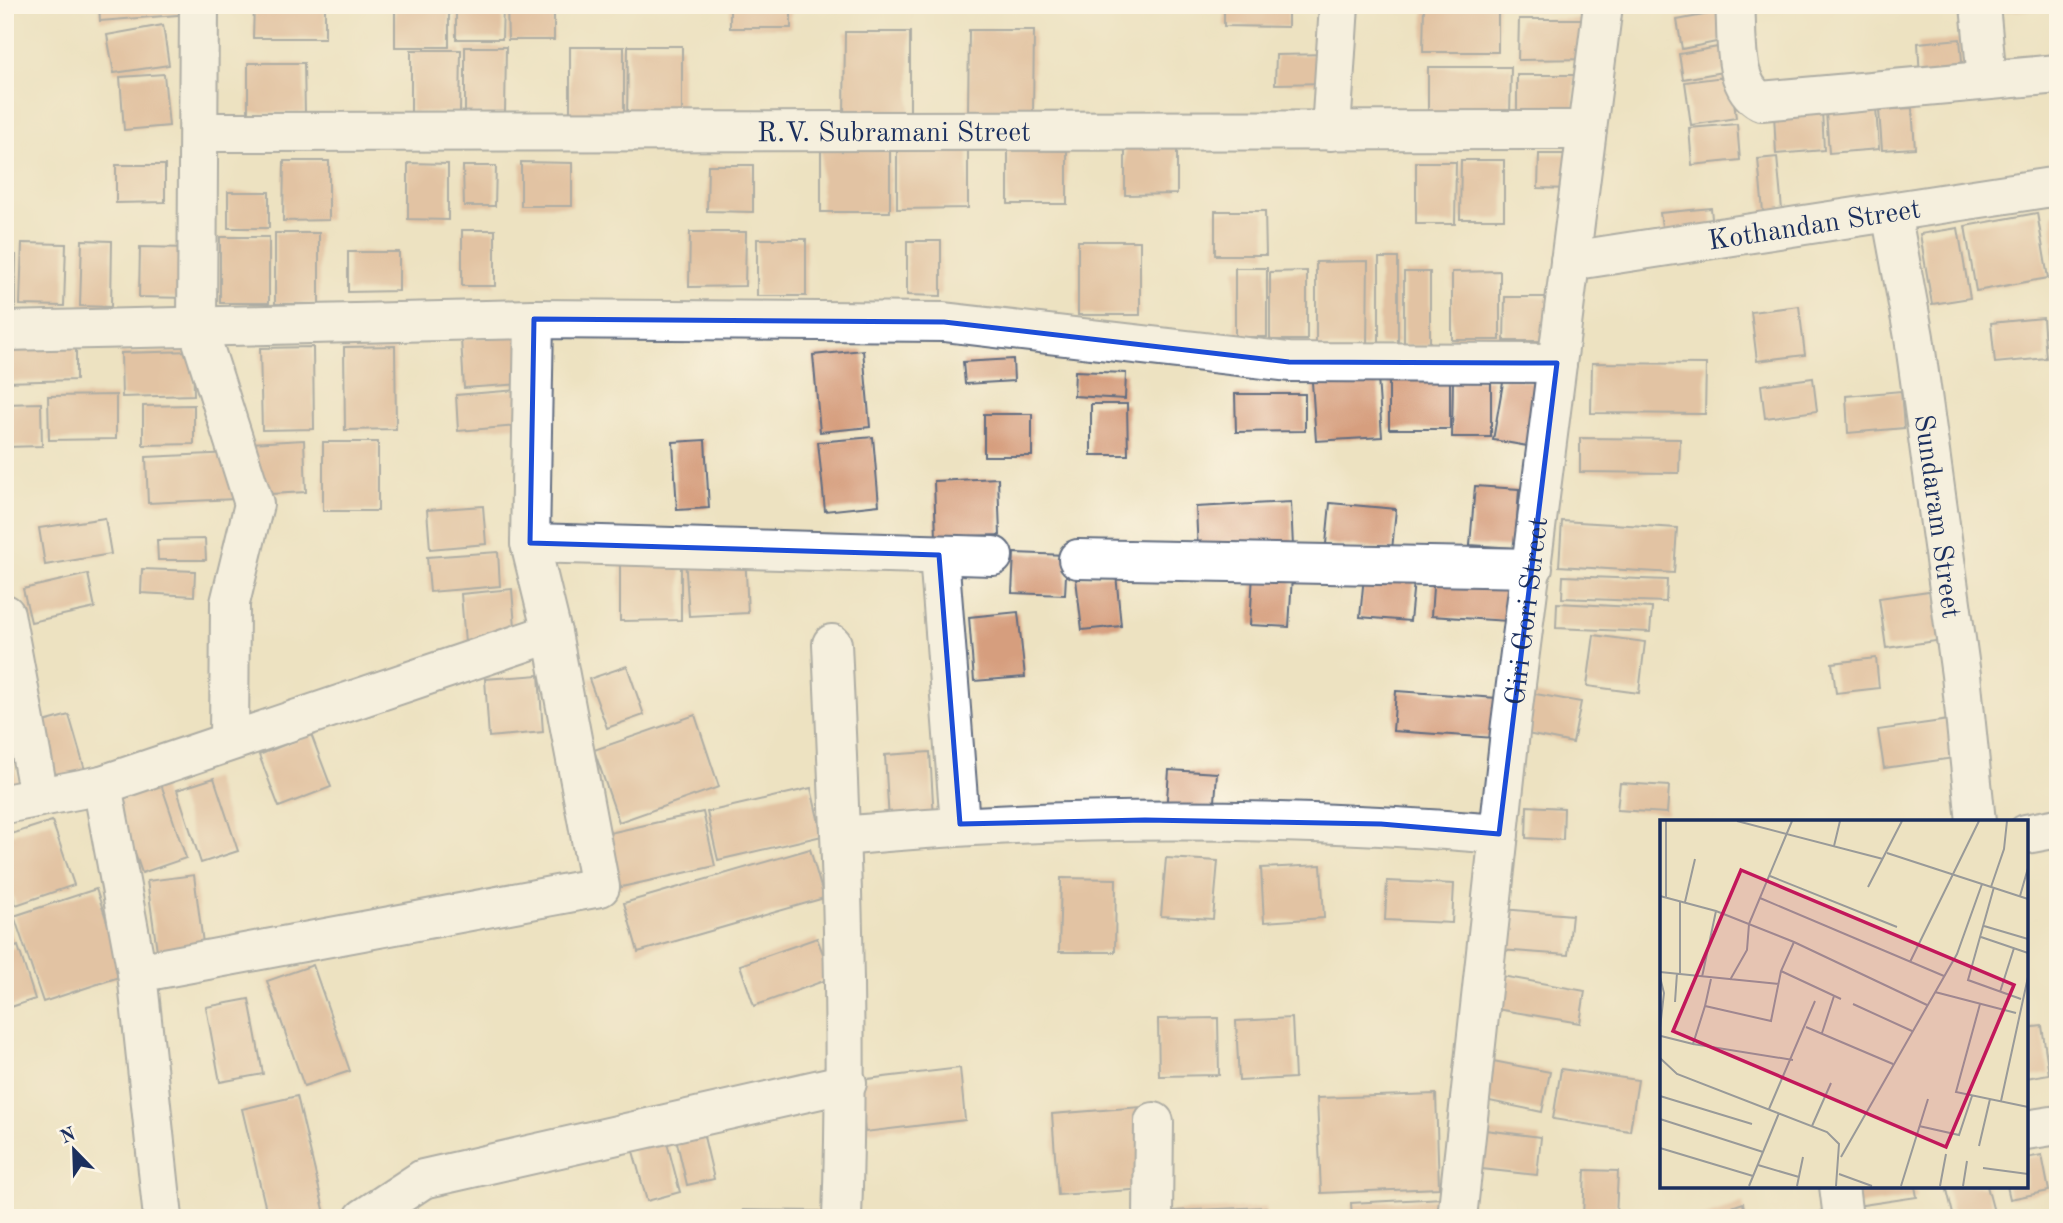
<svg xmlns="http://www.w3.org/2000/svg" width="2063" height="1223" viewBox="0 0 2063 1223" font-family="'Old Standard TT',serif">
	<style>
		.building { fill: #d69e7e }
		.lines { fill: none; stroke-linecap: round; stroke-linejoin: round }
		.street-casing { stroke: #646e81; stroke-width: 42 }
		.street { stroke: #fff; stroke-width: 38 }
		.marked { fill: none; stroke: #1d4ed8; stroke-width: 5; stroke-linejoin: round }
		.labels { text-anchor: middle; stroke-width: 7; stroke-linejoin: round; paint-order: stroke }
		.street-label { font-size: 28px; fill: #1b2f5e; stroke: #fcf5e5 }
		.inset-road { fill: none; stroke: #999a99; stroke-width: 2 }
		.view { fill: #c2185b; fill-opacity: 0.15; stroke: #c2185b; stroke-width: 3.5 }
		.inset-edge { fill: none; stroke: #1b2f5e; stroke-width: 3.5 }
	</style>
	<rect width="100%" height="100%" fill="#fcf5e5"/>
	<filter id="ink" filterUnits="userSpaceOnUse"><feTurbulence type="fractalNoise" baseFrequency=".0143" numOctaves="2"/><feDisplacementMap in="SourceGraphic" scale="14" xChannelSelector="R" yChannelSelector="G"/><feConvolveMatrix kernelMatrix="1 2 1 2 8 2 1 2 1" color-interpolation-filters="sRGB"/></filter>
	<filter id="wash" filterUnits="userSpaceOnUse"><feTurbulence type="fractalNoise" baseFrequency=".00686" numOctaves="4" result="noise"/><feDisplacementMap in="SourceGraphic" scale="28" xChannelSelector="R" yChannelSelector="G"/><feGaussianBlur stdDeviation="1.57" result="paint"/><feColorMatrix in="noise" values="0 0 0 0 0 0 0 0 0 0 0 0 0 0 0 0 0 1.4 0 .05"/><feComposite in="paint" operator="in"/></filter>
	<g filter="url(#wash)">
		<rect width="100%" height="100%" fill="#ede2c1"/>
		<g id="blocks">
			<path class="building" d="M99,5H189L190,14L100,21Z
				M254,5H325V38H253Z
				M395,5H449V47H395Z
				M456,5H503L502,39H456Z
				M507,5H554V40H508Z
				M730,5H791V28H730Z
				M1224,5H1288V27L1224,26Z
				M1424,5H1498V52H1423Z
				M2000,5H2053V8L2000,12Z
				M1725,11L1731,39L1682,49L1677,20Z
				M1519,19H1591V59L1518,60Z
				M163,25L169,65L114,73L107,35Z
				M969,30H1034L1033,113H968Z
				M845,32H910V118H844Z
				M1960,39L1963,72L1920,77L1918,43Z
				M1729,45L1734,70L1683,79L1679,54Z
				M628,46H682V120H627Z
				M465,47H506L505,114H465Z
				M570,47H624V119L570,120Z
				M411,50H461L460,112H411Z
				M1329,54V83L1275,84L1276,55Z
				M248,63H304L305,113H248Z
				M1428,67H1511L1510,118H1428Z
				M164,74L169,126L124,130L120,77Z
				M1517,75H1574V120H1517Z
				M1731,76L1736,118L1691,125L1685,82Z
				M1876,108L1879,149L1829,153L1826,112Z
				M1912,108L1915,148L1882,150L1879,110Z
				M1822,110L1824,150L1776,154L1774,113Z
				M1737,124L1740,160L1692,165L1689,128Z
				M821,147H890V212H821Z
				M1125,147H1177V194L1125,195Z
				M897,149H968V208L897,209Z
				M1008,150L1067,151V204H1008Z
				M1539,154H1573L1572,189L1538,188Z
				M1777,157L1783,220L1764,222L1758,159Z
				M1461,160H1504V219H1460Z
				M284,161H329V220L283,221Z
				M521,162L572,163V206H521Z
				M1416,162H1456L1455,224H1416Z
				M408,163L448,164V220L408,219Z
				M116,165H165V202L116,203Z
				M708,165H753V212L707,211Z
				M463,166H496L495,206H464Z
				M228,192H269V228H228Z
				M1711,208L1713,229L1663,234L1660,213Z
				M1215,211H1265L1266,255H1215Z
				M2037,213L2048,278L1976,291L1965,226Z
				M2058,213V298H2055L2052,214Z
				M1958,228L1970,298L1932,304L1920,234Z
				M462,230H495V286H462Z
				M690,232H746L745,286L689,287Z
				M275,233H319V304H275Z
				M220,237H269V303H220Z
				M757,239H806V296H757Z
				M82,240L112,241L111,307L80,306Z
				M907,241H941V296L907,295Z
				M1078,241H1140V315H1078Z
				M22,243L66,244L64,306L20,305Z
				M140,247L190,248L189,298L139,297Z
				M348,252H399V291L348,292Z
				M5,255H16L15,313H5Z
				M1379,258H1398V343L1379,344Z
				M1368,261L1367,347H1316V262Z
				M1235,268H1267V337H1235Z
				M1307,271V340H1270V272Z
				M1500,271V340H1452V272Z
				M1404,272H1430V346H1404Z
				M1505,297H1552V341H1504Z
				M1799,306L1805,355L1757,361L1751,312Z
				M2043,318L2046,358L1995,363L1991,323Z
				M520,334L523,384L464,388L461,339Z
				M76,342V380L5,382V344Z
				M395,346L396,429L345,430L344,347Z
				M313,347L314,429L262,430L260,348Z
				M863,350L870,427L820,432L813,355Z
				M193,351L194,395L122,397L121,353Z
				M1013,359L1014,381L965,384L963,362Z
				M1592,363L1706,364L1705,414L1591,413Z
				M1075,371L1126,373L1125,399L1074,396Z
				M1450,374V429H1389V375Z
				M1378,377L1382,437L1316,441L1312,382Z
				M1504,377L1549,385L1539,448L1493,440Z
				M1813,378L1817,411L1765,418L1761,385Z
				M1453,379L1491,380V437H1452Z
				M517,390L519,426L458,431L456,395Z
				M1901,391L1904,428L1848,433L1846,396Z
				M1235,394H1305V431L1236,432Z
				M116,395V439L49,440L48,396Z
				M41,403L42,446L5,447V404Z
				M1091,404H1127L1128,455H1091Z
				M194,405V444L143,445V406Z
				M984,414H1032V456H984Z
				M873,437L879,505L825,511L818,442Z
				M1580,438L1680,439L1679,473L1580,472Z
				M304,440L306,492L252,495L250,443Z
				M705,440L709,508L677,510L673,442Z
				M323,442H378V511H323Z
				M233,453L235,499L148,503L146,457Z
				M998,478L1000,535L936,537L934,481Z
				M1475,486L1519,489L1515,548L1470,545Z
				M1291,502L1293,547L1198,553L1196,507Z
				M1330,503L1396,509L1392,550L1326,544Z
				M483,506L486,544L430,549L427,510Z
				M105,518L111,554L45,565L39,528Z
				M1562,521L1677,528L1674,573L1559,566Z
				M205,539L206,560H158L157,540Z
				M498,552L500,586L430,592L427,557Z
				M620,552H681V620L620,621Z
				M745,553L748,613L689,616L685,557Z
				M1014,553L1067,555L1065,595L1012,593Z
				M142,569L195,571L194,596L141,593Z
				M1434,573L1511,578L1508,621L1431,616Z
				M88,574L95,608L31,622L23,589Z
				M1116,574L1121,626L1082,630L1076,579Z
				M1253,574L1292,576L1289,627L1250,625Z
				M1364,576L1414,581L1410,621L1360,617Z
				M1563,576L1667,580L1666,602L1562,598Z
				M512,589L516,639L465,643L461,594Z
				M1936,590L1943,640L1886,648L1879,598Z
				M1557,603L1652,608L1650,632L1556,628Z
				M1018,612L1025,677L974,681L969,617Z
				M1594,635L1645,642L1639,693L1587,686Z
				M1876,658L1879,688L1836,693L1832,663Z
				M627,666L644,715L607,728L589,679Z
				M539,675L543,732L489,737L485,679Z
				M1396,691L1497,698L1495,738L1393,731Z
				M1530,693L1581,702L1573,743L1522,733Z
				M69,715L85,770L49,780L33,725Z
				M695,715L719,787L619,822L594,750Z
				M1956,719L1961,757L1884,768L1878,730Z
				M311,734L331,787L279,807L259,755Z
				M9,752L22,791L5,797V753Z
				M930,752L934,818L889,821L885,755Z
				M1169,770L1217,773L1214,816L1166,813Z
				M214,778L238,851L201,863L177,790Z
				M1620,783L1669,786L1667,813L1617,810Z
				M161,784L186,858L142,873L117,799Z
				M811,788L822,836L718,860L707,812Z
				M1527,806L1564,808L1563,840L1526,838Z
				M703,812L715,866L617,888L605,834Z
				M52,821L74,885L16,905L5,873V836Z
				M810,849L824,898L638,952L624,903Z
				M1166,858L1218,861L1213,919L1161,916Z
				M1321,865L1324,918L1264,922L1261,868Z
				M194,875L204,951L158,957L147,881Z
				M1061,878L1116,879L1115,952H1059Z
				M1387,881L1454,884L1452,923L1385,920Z
				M96,889L125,975L43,1002L14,916Z
				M1503,909L1572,915L1568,955L1500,950Z
				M5,916L15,943L5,946Z
				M817,938L832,978L754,1006L740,965Z
				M18,946L35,999L5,1009V950Z
				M313,965L350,1071L304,1086L267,981Z
				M1496,975L1585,991L1580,1023L1490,1008Z
				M249,999L263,1074L220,1082L206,1007Z
				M1218,1018L1219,1075L1159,1076L1158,1019Z
				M1292,1018L1295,1078L1239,1081L1236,1021Z
				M2042,1026L2049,1074L2026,1078V1028Z
				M1488,1060L1550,1072L1542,1112L1480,1099Z
				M960,1068L965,1120L865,1132L859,1080Z
				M1561,1069L1638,1080L1630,1131L1553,1119Z
				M1436,1094L1439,1188L1321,1193L1317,1098Z
				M297,1096L326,1218H268L242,1109Z
				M1141,1107L1146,1189L1058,1195L1052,1114Z
				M702,1128L714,1179L687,1185L675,1134Z
				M1477,1129L1541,1137L1537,1175L1473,1168Z
				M665,1135L680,1192L647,1201L631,1144Z
				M2042,1155L2049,1191L2010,1199L2007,1186H2026V1158Z
				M1585,1170L1618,1171L1616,1218H1583Z
				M1853,1186H1915L1917,1197L1856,1206Z
				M1946,1186H1987L1994,1212L1972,1218H1954Z
				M1443,1198V1218H1352L1351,1203Z
				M1743,1203L1746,1218H1703V1217Z
				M1266,1207V1218H1172V1211Z
				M743,1210L819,1211V1218H743Z"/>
		</g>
	</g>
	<g filter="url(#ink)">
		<use href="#blocks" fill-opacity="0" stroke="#646e81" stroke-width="2"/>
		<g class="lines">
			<g class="street-casing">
				<g id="street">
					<path d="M199,5L197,325L254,504L230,603L229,741"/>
					<path d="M1735,5C1738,34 1731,86 1761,101L2058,74"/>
					<path d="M1980,5L1987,80"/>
					<path d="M1331,131L1339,5"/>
					<path id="s1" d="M199,132L1587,130"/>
					<path id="s2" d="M1891,212L1914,337L1961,675L1976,822"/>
					<path id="s3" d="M1570,261L2058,186"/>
					<path d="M5,331L534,319L944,322L1289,362L1557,363"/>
					<path d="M530,543L993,556"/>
					<path d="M939,555L960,824"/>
					<path d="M1078,559L1533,568"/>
					<path d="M5,614L39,796"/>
					<path d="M832,644C841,835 849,1026 842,1218"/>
					<path d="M102,785L137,973"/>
					<path d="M5,804L102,785L552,633"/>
					<path d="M2026,834L2058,828"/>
					<path d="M841,836C1060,815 1280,816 1499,834"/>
					<path d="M2026,1130L2058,1125"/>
					<path d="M1839,1186L1843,1218"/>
					<path d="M163,1218L137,973L600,887L552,633L530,543L534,319"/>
					<path d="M364,1218L423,1179L847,1083"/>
					<path d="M1153,1218L1154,1122"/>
					<path id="s4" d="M1457,1218L1511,723L1603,5"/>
				</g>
			</g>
			<use href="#street" class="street"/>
		</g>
	</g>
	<path d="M0 0H2063V1223H0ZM534,319L944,322L1289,362L1557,363L1499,834L1381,824L1145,820L960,824L939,555L530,543Z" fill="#ede2c1" fill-opacity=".55" fill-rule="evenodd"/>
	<path class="marked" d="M534,319L944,322L1289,362L1557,363L1499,834L1381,824L1145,820L960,824L939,555L530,543Z"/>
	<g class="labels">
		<g class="street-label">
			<text dy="10" stroke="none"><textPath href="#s1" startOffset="695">R.V. Subramani Street</textPath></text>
			<text dy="10" stroke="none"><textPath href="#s3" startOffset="247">Kothandan Street</textPath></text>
			<text dy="10" stroke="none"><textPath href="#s2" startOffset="308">Sundaram Street</textPath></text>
			<text dy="10" stroke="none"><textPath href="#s4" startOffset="611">Giri Gori Street</textPath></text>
		</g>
	</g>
	<g transform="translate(1660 820)">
		<rect width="368" height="368" fill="#ede2c1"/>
		<path class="inset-road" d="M77,1L223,39M174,26L180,1M227,33L368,79M110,56L237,107M208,67L242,1M331,67L344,29L347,1M334,67L308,160L361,179M0,76L56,91L134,122L267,185M360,76L368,48M6,77V1M100,78L284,156M20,81V153M25,82L35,39M324,106L368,119M321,117L368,133M250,142L319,1M121,151L181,179M0,152L119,164M0,157L4,173L0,208M42,157L56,91M70,160L87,130L89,104L132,1M275,172L356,193M340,172L354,128M15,182L17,153M193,184L252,211M320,184L296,272L368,287M45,186L51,159M146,207L233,244M0,212V237M162,213L174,176M1,216L33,224L45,186L111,201L121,151L134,122M33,224L133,240M0,238L17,254L167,312L179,324L176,366M0,276L92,304M341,281L368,157M109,289L155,181M0,299L103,332M152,306L171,263M259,306L299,315L312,276M319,326L330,279M0,328L93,356M181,337L297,134L322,64M98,345L139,357M323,348L368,354M179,354L212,366M89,366L119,293M137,366L143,337M241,366L268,279M280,366L286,334M303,366L307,341"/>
		<path class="view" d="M81,50L354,165L286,327L13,211Z"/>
		<rect width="368" height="368" class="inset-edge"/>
	</g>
	<rect width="2063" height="1223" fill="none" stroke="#fcf5e5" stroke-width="28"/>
	<g transform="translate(74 1150) rotate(337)" stroke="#fcf5e5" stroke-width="5" paint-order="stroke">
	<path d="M0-5L12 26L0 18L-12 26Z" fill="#1b2f5e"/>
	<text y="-10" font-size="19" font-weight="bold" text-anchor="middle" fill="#1b2f5e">N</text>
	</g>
</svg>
